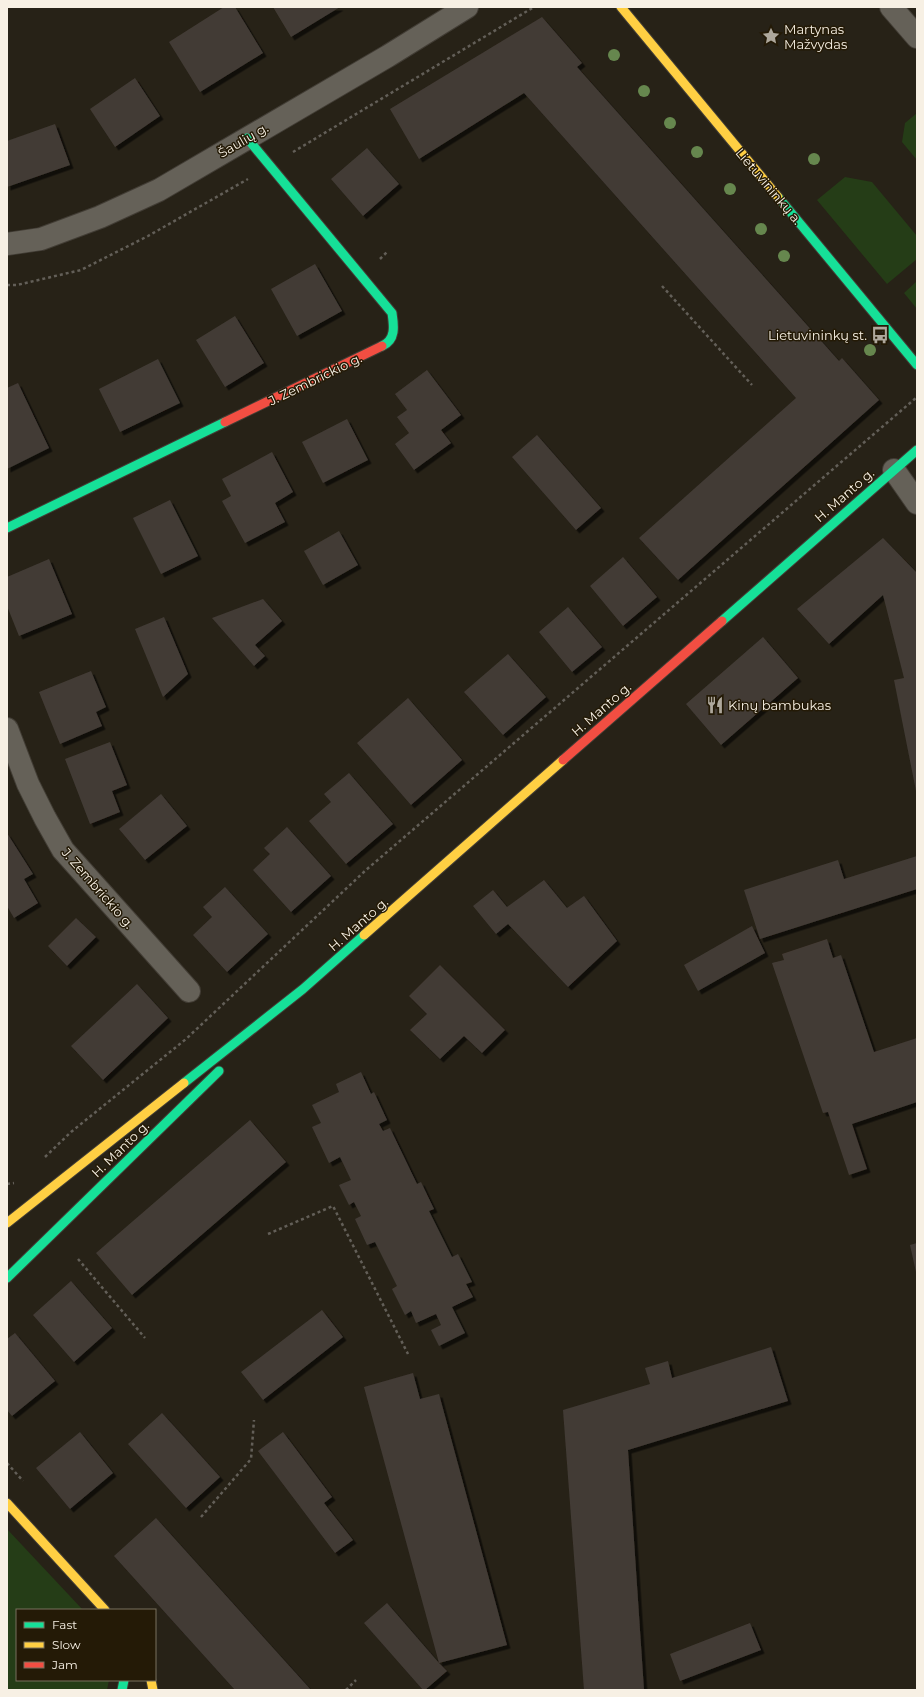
<svg xmlns="http://www.w3.org/2000/svg" width="924" height="1697" viewBox="0 0 924 1697" font-family="Montserrat,sans-serif">
	<style>
		.green { fill: #253d17 }
		.building { fill: #423b35; filter: url(#shadow) }
		.lines { fill: none; stroke-linecap: round; stroke-linejoin: round }
		.street-casing { stroke: #423d35; stroke-width: 24 }
		.fast-casing { stroke: #423d35; stroke-width: 11 }
		.slow-casing { stroke: #423d35; stroke-width: 11 }
		.jam-casing { stroke: #423d35; stroke-width: 11 }
		.path { stroke: #635f58; stroke-width: 2.5; stroke-dasharray: 3 3; stroke-linecap: butt }
		.street { stroke: #656158; stroke-width: 22 }
		.fast { stroke: #16e098; stroke-width: 9 }
		.slow { stroke: #ffcf43; stroke-width: 9 }
		.jam { stroke: #f24e42; stroke-width: 9 }
		.tree { fill: #66874e }
		.labels { text-anchor: middle; stroke-width: 3; stroke-linejoin: round; paint-order: stroke }
		.poi-label { font-size: 13px; fill: #f7f0e4; stroke: #241a06; text-anchor: start }
		.street-label { font-size: 13px; fill: #f7f0e4; stroke: #241a06 }
	</style>
	<defs>
		<filter id="shadow"><feDropShadow dx="3.5" dy="3.5" stdDeviation="0" flood-color="#0009"/></filter>
	</defs>
	<rect width="100%" height="100%" fill="#272217"/>
	<path class="green" d="M917,113V160L902,142L905,123Z
		M845,177L872,182L917,236V259L887,284L817,200Z
		M917,281V309L904,293Z
		M7,1529L83,1610H17V1680H109L107,1690H7Z"/>
	<path class="building" d="M224,7H235L263,53L200,92L169,42Z
		M273,7H340L291,37Z
		M542,17L582,63L577,67L839,361L842,358L879,400L678,580L639,538L796,398L524,93L419,159L390,109Z
		M135,78L160,116L115,147L90,109Z
		M55,124L70,165L7,187V141Z
		M367,148L399,184L363,216L331,179Z
		M315,264L342,311L297,336L271,289Z
		M235,316L264,363L225,387L196,340Z
		M158,359L180,403L120,432L99,389Z
		M427,370L461,415L441,430L451,443L414,470L395,444L409,433L397,417L407,410L395,394Z
		M18,383L49,448L7,469V388Z
		M347,419L368,460L323,483L302,442Z
		M537,435L601,508L576,530L512,457Z
		M272,452L293,492L275,503L285,522L245,543L222,501L231,496L222,479Z
		M170,500L198,556L161,574L133,518Z
		M339,531L358,565L323,585L304,551Z
		M883,538L917,573V796L894,680L904,678L883,595L829,644L797,609Z
		M623,557L657,597L623,626L590,586Z
		M49,559L72,614L19,636L7,606V577Z
		M263,599L282,621L255,645L265,656L254,666L212,618Z
		M568,607L602,647L572,672L539,632Z
		M164,617L188,674L163,697L135,629Z
		M763,637L798,678L721,745L686,704Z
		M508,654L546,697L503,735L464,692Z
		M91,671L106,707L96,712L102,726L60,744L39,692Z
		M408,698L462,760L411,805L357,743Z
		M110,742L127,785L112,791L120,812L90,824L65,759Z
		M349,773L393,824L346,864L309,821L331,802L324,794Z
		M161,794L187,826L145,860L119,829Z
		M287,827L331,876L291,912L253,870L270,854L264,848Z
		M7,833L33,874L24,879L38,903L14,918L7,906Z
		M917,856V889L760,939L744,890L838,860L844,879Z
		M544,880L567,908L584,896L617,941L568,987L508,924L496,934L473,906L493,890L507,907Z
		M225,887L268,934L227,972L193,935L212,917L203,907Z
		M76,918L96,937L67,966L48,946Z
		M752,926L765,953L698,991L684,965Z
		M827,939L833,958L841,955L874,1052L917,1038V1102L852,1124L867,1169L849,1175L828,1112L823,1113L772,963L784,960L782,954Z
		M440,965L505,1030L482,1053L464,1036L440,1059L410,1030L427,1014L409,996Z
		M137,984L168,1018L103,1080L71,1046Z
		M361,1072L371,1094L374,1092L387,1120L379,1124L383,1131L390,1128L417,1184L421,1182L434,1209L429,1211L452,1257L458,1254L472,1282L466,1284L473,1297L452,1307L465,1333L439,1346L431,1330L441,1325L436,1314L416,1323L411,1311L405,1315L392,1289L397,1286L375,1242L367,1245L355,1219L361,1216L354,1202L349,1205L339,1185L351,1180L340,1157L329,1163L312,1127L321,1123L312,1105L339,1092L336,1084Z
		M250,1120L286,1162L132,1295L96,1253Z
		M917,1243V1272H916L910,1245Z
		M71,1281L112,1328L74,1362L33,1315Z
		M322,1310L343,1337L263,1400L241,1372Z
		M15,1333L55,1381L12,1416L7,1410V1339Z
		M771,1347L788,1401L628,1450L644,1690H584L563,1410L650,1384L645,1368L668,1361L672,1378Z
		M413,1373L420,1399L439,1394L507,1645L439,1663L447,1671L425,1690H423L364,1623L387,1603L439,1663L364,1387Z
		M162,1413L220,1477L186,1508L128,1444Z
		M80,1432L113,1473L70,1509L36,1468Z
		M283,1432L332,1497L324,1503L353,1540L335,1553L258,1451Z
		M156,1518L311,1690H235L114,1556Z
		M750,1623L761,1650L680,1681L670,1654Z"/>
	<g class="lines">
		<g class="street-casing">
			<path id="street" d="M891,7L917,37
				M7,244L41,239L100,217L159,190L388,56L467,7
				M894,470L917,503
				M7,729L28,784L45,818L63,850L189,991"/>
		</g>
		<g class="fast-casing">
			<path id="fast" d="M247,138L392,313C394,326 396,340 382,346
				M778,197L917,365
				M7,528L225,422
				M722,621L917,450
				M184,1083L303,989L364,935
				M7,1278L219,1071
				M122,1690L124,1680"/>
		</g>
		<g class="slow-casing">
			<path id="slow" d="M621,7L778,197
				M364,935L563,760
				M7,1223L184,1083
				M7,1503L105,1610
				M151,1680L153,1690"/>
		</g>
		<g class="jam-casing">
			<path id="jam" d="M225,422L382,346
				M563,760L722,621"/>
		</g>
		<path class="path" d="M293,152L534,7
			M380,259L388,251
			M7,285H17L81,270L148,236L248,179
			M662,286L752,385
			M45,1157L71,1132L186,1039L366,870L917,397
			M7,1184L14,1183
			M268,1234L333,1206L408,1354
			M78,1259L145,1338
			M7,1463L23,1481
			M201,1517L251,1459L254,1420
			M346,1690L356,1680"/>
		<use href="#street" class="street"/>
		<use href="#fast" class="fast"/>
		<use href="#slow" class="slow"/>
		<use href="#jam" class="jam"/>
	</g>
	<g class="tree">
		<circle cx="614" cy="55" r="6"/>
		<circle cx="644" cy="91" r="6"/>
		<circle cx="670" cy="123" r="6"/>
		<circle cx="697" cy="152" r="6"/>
		<circle cx="814" cy="159" r="6"/>
		<circle cx="730" cy="189" r="6"/>
		<circle cx="761" cy="229" r="6"/>
		<circle cx="784" cy="256" r="6"/>
		<circle cx="870" cy="350" r="6"/>
	</g>
	<defs>
		<g id="sight-bare" transform="scale(1.38)"><path d="M0-6L1.8-2.2L6-1.7L2.9 1.2L3.7 5.4L0 3.3L-3.7 5.4L-2.9 1.2L-6-1.7L-1.8-2.2Z" fill="#aea89c" stroke="#241a06" stroke-width="2.5" paint-order="stroke"/></g>
		<g id="bus-bare" transform="scale(1.38)"><path d="M-5-6H5V4H4V6H2V4H-2V6H-4V4H-5ZM-3.5-4V0h7V-4ZM-3.5 1.2v1.5H-2V1.2ZM2 1.2v1.5H3.5V1.2Z" fill="#aea89c" stroke="#241a06" stroke-width="2.5" paint-order="stroke"/></g>
		<g id="restaurant-bare" transform="scale(1.38)"><path d="M-5-6h1v4h1v-4h1v4h1v-4h1v5L-1.5 .5V6h-2V.5L-5-1ZM5-6V6H3V1.5H1.5Q1.5-4 5-6Z" fill="#aea89c" stroke="#241a06" stroke-width="2.5" paint-order="stroke"/></g>
	</defs>
	<g fill-rule="evenodd">
		<use href="#sight-bare" x="771" y="36"/>
		<use href="#bus-bare" x="880" y="335"/>
		<use href="#restaurant-bare" x="715" y="705"/>
	</g>
	<g class="labels">
		<g class="poi-label">
			<text x="784" y="34">Martynas<tspan x="784" dy="15">Mažvydas</tspan></text>
			<text x="867" y="340" text-anchor="end">Lietuvininkų st.</text>
			<text x="728" y="710">Kinų bambukas</text>
		</g>
		<g class="street-label">
			<text transform="translate(243 140) rotate(-30)" y="5">Šaulių g.</text>
			<text transform="translate(769 186) rotate(50)" y="5">Lietuvininkų a.</text>
			<text transform="translate(315 379) rotate(-26)" y="5">J. Zembrickio g.</text>
			<text transform="translate(844 495) rotate(-41)" y="5">H. Manto g.</text>
			<text transform="translate(601 709) rotate(-41)" y="5">H. Manto g.</text>
			<text transform="translate(98 888) rotate(49)" y="5">J. Zembrickio g.</text>
			<text transform="translate(358 924) rotate(-41)" y="5">H. Manto g.</text>
			<text transform="translate(120 1149) rotate(-44)" y="5">H. Manto g.</text>
		</g>
	</g>
	<rect width="924" height="1697" fill="none" stroke="#f7f0e4" stroke-width="16"/>
	<rect x="16" y="1609" width="140" height="72" fill="#241a06" stroke="#78705f"/>
	<rect x="24" y="1622" width="20" height="6" fill="#16e098" stroke="#78705f"/>
	<text x="52" y="1629" font-size="12" fill="#f7f0e4">Fast</text>
	<rect x="24" y="1642" width="20" height="6" fill="#ffcf43" stroke="#78705f"/>
	<text x="52" y="1649" font-size="12" fill="#f7f0e4">Slow</text>
	<rect x="24" y="1662" width="20" height="6" fill="#f24e42" stroke="#78705f"/>
	<text x="52" y="1669" font-size="12" fill="#f7f0e4">Jam</text>
</svg>
